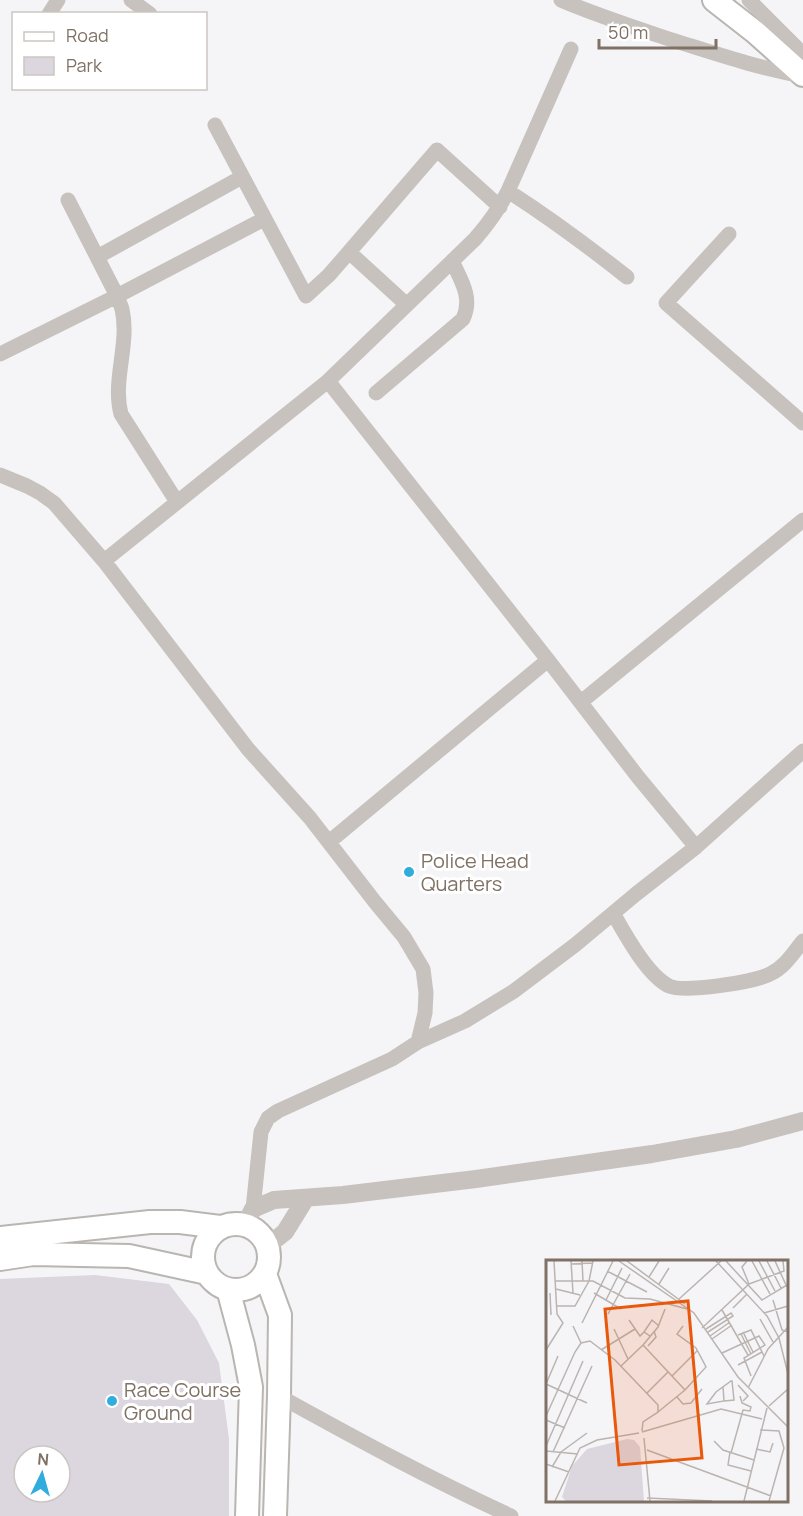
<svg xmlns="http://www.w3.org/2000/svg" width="803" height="1516" viewBox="0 0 803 1516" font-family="Manrope,sans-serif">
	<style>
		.park { fill: #dcd6df; fill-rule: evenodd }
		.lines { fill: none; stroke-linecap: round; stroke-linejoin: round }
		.primary-casing { stroke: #b9b5b0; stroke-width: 26 }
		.minor { stroke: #c7c2be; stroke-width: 15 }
		.tertiary { stroke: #c7c2be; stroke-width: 18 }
		.primary { stroke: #fff; stroke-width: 22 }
		.poi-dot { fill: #30acdd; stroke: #fff; stroke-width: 2 }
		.labels { text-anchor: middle; stroke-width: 6; stroke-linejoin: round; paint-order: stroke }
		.poi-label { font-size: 20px; fill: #7f7164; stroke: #fff; text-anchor: start }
		.inset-road { fill: none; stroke: #bbb4b0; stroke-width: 1.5 }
		.view { fill: #e8590c; fill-opacity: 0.15; stroke: #e8590c; stroke-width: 3 }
		.inset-edge { fill: none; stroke: #7f7164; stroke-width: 3 }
	</style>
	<rect width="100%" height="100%" fill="#f5f5f8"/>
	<path class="park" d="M95,1275L169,1284L197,1320L219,1363L229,1439V1516H0V1279ZM24,1456H60V1492H24Z"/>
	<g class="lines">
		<g class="primary-casing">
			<path id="primary" d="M714,0L755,32L803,75
				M203 1257a33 33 0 1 1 66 0a33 33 0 1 1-66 0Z
				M0,1238L150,1222H180L220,1227
				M0,1259L33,1254L129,1256L207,1273
				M265,1274L280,1315L279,1396L275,1516
				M228,1289L243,1345L251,1387L247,1516"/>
		</g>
		<path class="minor" d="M131,0L150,14
			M561,0C596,15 633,27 669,39C714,53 757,68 803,76
			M749,0L797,48L803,57
			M49,14L58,0
			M215,125L306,296L329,275L349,252L407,305
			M508,191C550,218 589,247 627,277
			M68,200L117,296C118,300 121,305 122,309C130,344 112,380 121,414L177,502
			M729,234L666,303L803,423
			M349,252L437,150L500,207
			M97,257L242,177
			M0,354L117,296L264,219
			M376,393L463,319C473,298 461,280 452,261
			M0,475L27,486L40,493L54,503L104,561L248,749L310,818L375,902L404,937L423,969L426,993L425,1013L418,1042L392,1059L278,1111L268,1118L261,1132L253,1209
			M104,561L328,381
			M581,702L803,520
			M329,842L548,660
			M696,847L803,751
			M613,913C625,934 647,975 669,986C685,993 754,982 770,974C785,967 793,953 803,941
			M418,1042L465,1021L514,991L575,945L636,894L696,847L638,777L548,660L328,381L475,239C488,224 499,209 508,191L571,49
			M279,1396C355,1438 432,1480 511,1516"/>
		<path class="tertiary" d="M245,1225L253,1209L274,1200L343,1195L476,1179L652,1154L736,1139L803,1121
			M267,1246L285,1232L306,1198"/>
		<use href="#primary" class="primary"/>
	</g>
	<g class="poi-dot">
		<circle cx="409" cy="872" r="6"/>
		<circle cx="112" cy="1401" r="6"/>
	</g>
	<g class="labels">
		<g class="poi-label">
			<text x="421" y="868">Police Head<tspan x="421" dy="23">Quarters</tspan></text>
			<text x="124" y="1397">Race Course<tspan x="124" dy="23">Ground</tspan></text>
		</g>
	</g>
	<g transform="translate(546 1260)">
		<rect width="242" height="242" fill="#f5f5f8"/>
		<path d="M81,179L88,180L94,187L98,241H20L16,237L26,206L41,189Z" fill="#dcd6df"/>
		<path class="inset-road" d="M25,1L27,33M36,1L37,21M73,1L148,53L192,117L242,167M81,1L139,44M170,1L221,56L233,78L242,114M180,1L216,40L241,25M206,1L224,34M213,1L229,31M221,1L235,28M229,1L241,27M25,4L47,3M61,11L101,32M103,17L113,1M9,21H47L79,38L104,39L141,49M113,24L123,8M203,24L238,11L237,1M10,29L34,35M4,33L5,55M48,33L75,49M133,39L175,1M60,40L76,8M227,40L236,70L242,72M11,46H29L43,21L47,1M187,48L201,34M176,50L202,95M218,53L242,46M62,54L84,14M214,59L227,82M83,60L94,76L98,72L104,76M36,63L67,1M27,66L35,83M137,66L131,74L150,88L160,107L139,130M156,68L203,24L196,7L201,1M68,69L82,99M160,69L185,53L187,56L162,72M98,72L106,60L113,66M197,72L207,92M195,74L205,94M192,75L205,70L218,96M164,76L184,62M166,79L186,65M102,86L110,77L108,71M0,90L17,63L11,54L8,1M55,90L89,69M176,93L213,76L219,85L198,98L205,116M192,105L216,92M75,106L97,85M126,116L151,91M0,124L41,143M0,124L12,96M192,125L202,136L197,141M177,127L178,141L161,144L170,132L185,121H186L188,140L178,141M202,128L222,89L242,67M101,133L122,112M131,137L137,144L145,143L156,129M223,146L242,129M112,152L139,130L97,85L112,67L119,49M0,156L29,92L35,83L44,81L69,100L112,145V152L97,162L96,171M0,160L19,168M214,170L233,171L238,188L223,241M96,172L175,149L216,159M98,178L104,241M168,181L177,190L208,200M0,186L37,101M210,189L224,192L227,183M101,190L225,236M0,191L32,194M7,192L46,106M184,192L182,205L205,211M185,193L197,150L204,151L205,147L196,143L194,136M0,204L23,212M6,207L15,192L41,173M101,238L166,241M9,241L34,188L51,180L93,173M198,241L221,148"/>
		<path class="view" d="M142,41L156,198L73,205L59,49Z"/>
		<rect width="242" height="242" class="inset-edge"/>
	</g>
	<rect x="12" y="12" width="195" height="78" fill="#ffffff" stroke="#ccc6c1" stroke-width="1.5"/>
	<rect x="24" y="32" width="30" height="9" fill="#ffffff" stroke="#ccc6c1" stroke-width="1.5"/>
	<text x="66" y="42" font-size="18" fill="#7f7164">Road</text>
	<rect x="24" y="57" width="30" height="18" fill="#dcd6df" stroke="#ccc6c1" stroke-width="1.5"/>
	<text x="66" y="72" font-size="18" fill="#7f7164">Park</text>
	<g transform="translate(42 1474) rotate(5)"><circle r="28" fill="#ffffff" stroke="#ccc6c1" stroke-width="1.5"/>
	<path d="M0-4.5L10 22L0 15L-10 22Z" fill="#30acdd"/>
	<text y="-9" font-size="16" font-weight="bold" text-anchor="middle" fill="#7f7164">N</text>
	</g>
	<path d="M599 39v9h117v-9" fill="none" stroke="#7f7164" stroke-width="3"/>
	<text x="608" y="39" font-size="18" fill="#7f7164" stroke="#ffffff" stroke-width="4.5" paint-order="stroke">50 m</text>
</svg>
